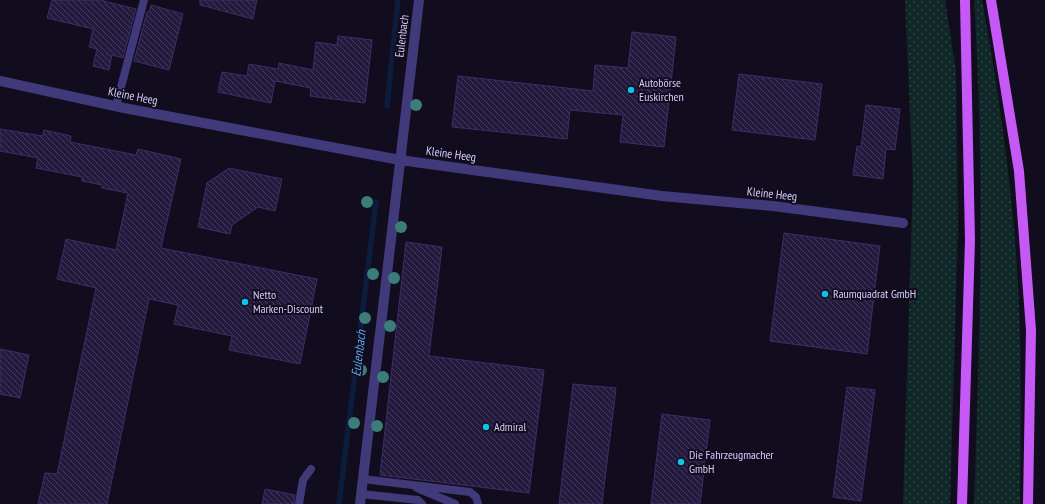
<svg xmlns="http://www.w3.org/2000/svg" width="1045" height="504" viewBox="0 0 1045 504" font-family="'PT Sans Narrow',sans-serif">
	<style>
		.grass { fill: url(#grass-dots) }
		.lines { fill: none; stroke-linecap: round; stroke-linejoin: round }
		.stream { stroke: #0d1c3d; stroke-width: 5.5 }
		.building { fill: url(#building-back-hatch); stroke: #3d2d68 }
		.service { stroke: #413a7a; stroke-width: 8 }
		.minor { stroke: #413a7a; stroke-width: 10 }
		.primary { stroke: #c659f6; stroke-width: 10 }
		.tree { fill: #3b7d78 }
		.poi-dot { fill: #0cc4e9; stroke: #110d1e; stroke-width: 1.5 }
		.labels { text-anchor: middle; stroke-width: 4; stroke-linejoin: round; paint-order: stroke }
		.street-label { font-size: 12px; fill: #d5ccfc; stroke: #110d1e }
		.poi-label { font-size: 12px; fill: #d5ccfc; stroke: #110d1e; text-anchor: start }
		.water-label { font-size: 13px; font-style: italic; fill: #60a7f7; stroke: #110d1e }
	</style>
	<defs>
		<pattern id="grass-dots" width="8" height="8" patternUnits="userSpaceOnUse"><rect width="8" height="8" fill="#102727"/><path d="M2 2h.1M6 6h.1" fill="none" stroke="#324547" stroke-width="1.8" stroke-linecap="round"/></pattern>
		<pattern id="building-back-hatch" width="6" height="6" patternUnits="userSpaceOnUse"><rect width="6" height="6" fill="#241a3e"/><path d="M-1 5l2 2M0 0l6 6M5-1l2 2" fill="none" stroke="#433a5b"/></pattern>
	</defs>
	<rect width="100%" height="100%" fill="#110d1e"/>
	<path class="grass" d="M905,0H945L956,71L958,227L950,504H903L913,181Z
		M974,0H982C998,88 1011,178 1017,267C1022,346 1021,425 1020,504H974C980,336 985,168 974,0Z"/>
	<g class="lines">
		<path class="stream" d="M387,106L398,0
			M339,504L376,202"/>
	</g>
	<path class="building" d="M52,0H100L136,9L123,58L112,55L109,70L93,66L97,49L89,47L93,29L47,18Z
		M200,0H257L253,19L200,5Z
		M151,5L183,14L169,70L134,61L147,12H149Z
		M632,32L676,37L664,147L620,142L623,115L570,110L567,139L452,127L458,76L593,91L595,65L628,68Z
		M338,36L372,40L365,103L310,96L311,88L275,81L271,103L218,92L222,72L247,76L249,64L278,69L279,63L313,70L316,42L337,45Z
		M739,74L822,84L815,140L732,130Z
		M866,105L900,109L895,150L886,149L883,179L853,175L857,146L861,147Z
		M0,129L43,136L44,130L71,136L70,142L136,155L138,149L181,159L161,248L317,279L300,364L229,350L232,336L174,324L178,305L149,299L107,504H38L45,473L57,474L96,288L57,279L66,239L116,250L128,193L102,188V185L82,181V177L36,168L38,158L0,151Z
		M229,168L282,179L275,211L258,207L232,225L230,234L198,227L207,183Z
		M784,233L880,246L867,354L770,341Z
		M406,242L442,247L429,356L544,370L529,493L380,475Z
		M0,349L29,355L20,398L0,394Z
		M573,384L616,388L602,504H559Z
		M847,387L875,390L861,501L833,497Z
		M662,414L710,420L700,504H651Z
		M265,489L295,495L294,504H262Z"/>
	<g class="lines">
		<path class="service" d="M116,106L144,0
			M363,479L470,492L476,497L478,504
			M417,488L455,504
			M361,494L418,500L422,504
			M299,504L303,480L311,469"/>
		<path class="minor" d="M0,81L124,108L400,160L662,196L773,206L903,223
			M360,504L419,0"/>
		<path class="primary" d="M991,0L1019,171L1031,330L1028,504
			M962,504L970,240L965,0"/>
	</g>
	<g class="tree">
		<circle cx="416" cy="105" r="6"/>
		<circle cx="367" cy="202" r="6"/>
		<circle cx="401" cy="227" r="6"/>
		<circle cx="373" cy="274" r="6"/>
		<circle cx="394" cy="278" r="6"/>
		<circle cx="365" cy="318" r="6"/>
		<circle cx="390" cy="326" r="6"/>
		<circle cx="361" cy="370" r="6"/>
		<circle cx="383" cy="377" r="6"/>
		<circle cx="354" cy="423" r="6"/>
		<circle cx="377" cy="426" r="6"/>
	</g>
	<g class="poi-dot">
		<circle cx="631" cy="90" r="4"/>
		<circle cx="825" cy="294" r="4"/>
		<circle cx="245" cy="302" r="4"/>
		<circle cx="486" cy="427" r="4"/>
		<circle cx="681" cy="462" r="4"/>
	</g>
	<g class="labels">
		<g class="street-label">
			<text transform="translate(402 36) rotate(-83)" y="4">Eulenbach</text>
			<text transform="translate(133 96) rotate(11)" y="4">Kleine Heeg</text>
			<text transform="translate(451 154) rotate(8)" y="4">Kleine Heeg</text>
			<text transform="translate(772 194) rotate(6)" y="4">Kleine Heeg</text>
		</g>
		<g class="poi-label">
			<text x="639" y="87">Autobörse<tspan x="639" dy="14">Euskirchen</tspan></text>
			<text x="833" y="298">Raumquadrat GmbH</text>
			<text x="253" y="299">Netto<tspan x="253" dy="14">Marken-Discount</tspan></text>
			<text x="494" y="431">Admiral</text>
			<text x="689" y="459">Die Fahrzeugmacher<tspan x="689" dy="14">GmbH</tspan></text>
		</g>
		<g class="water-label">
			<text transform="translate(358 353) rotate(-83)" y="5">Eulenbach</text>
		</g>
	</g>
</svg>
